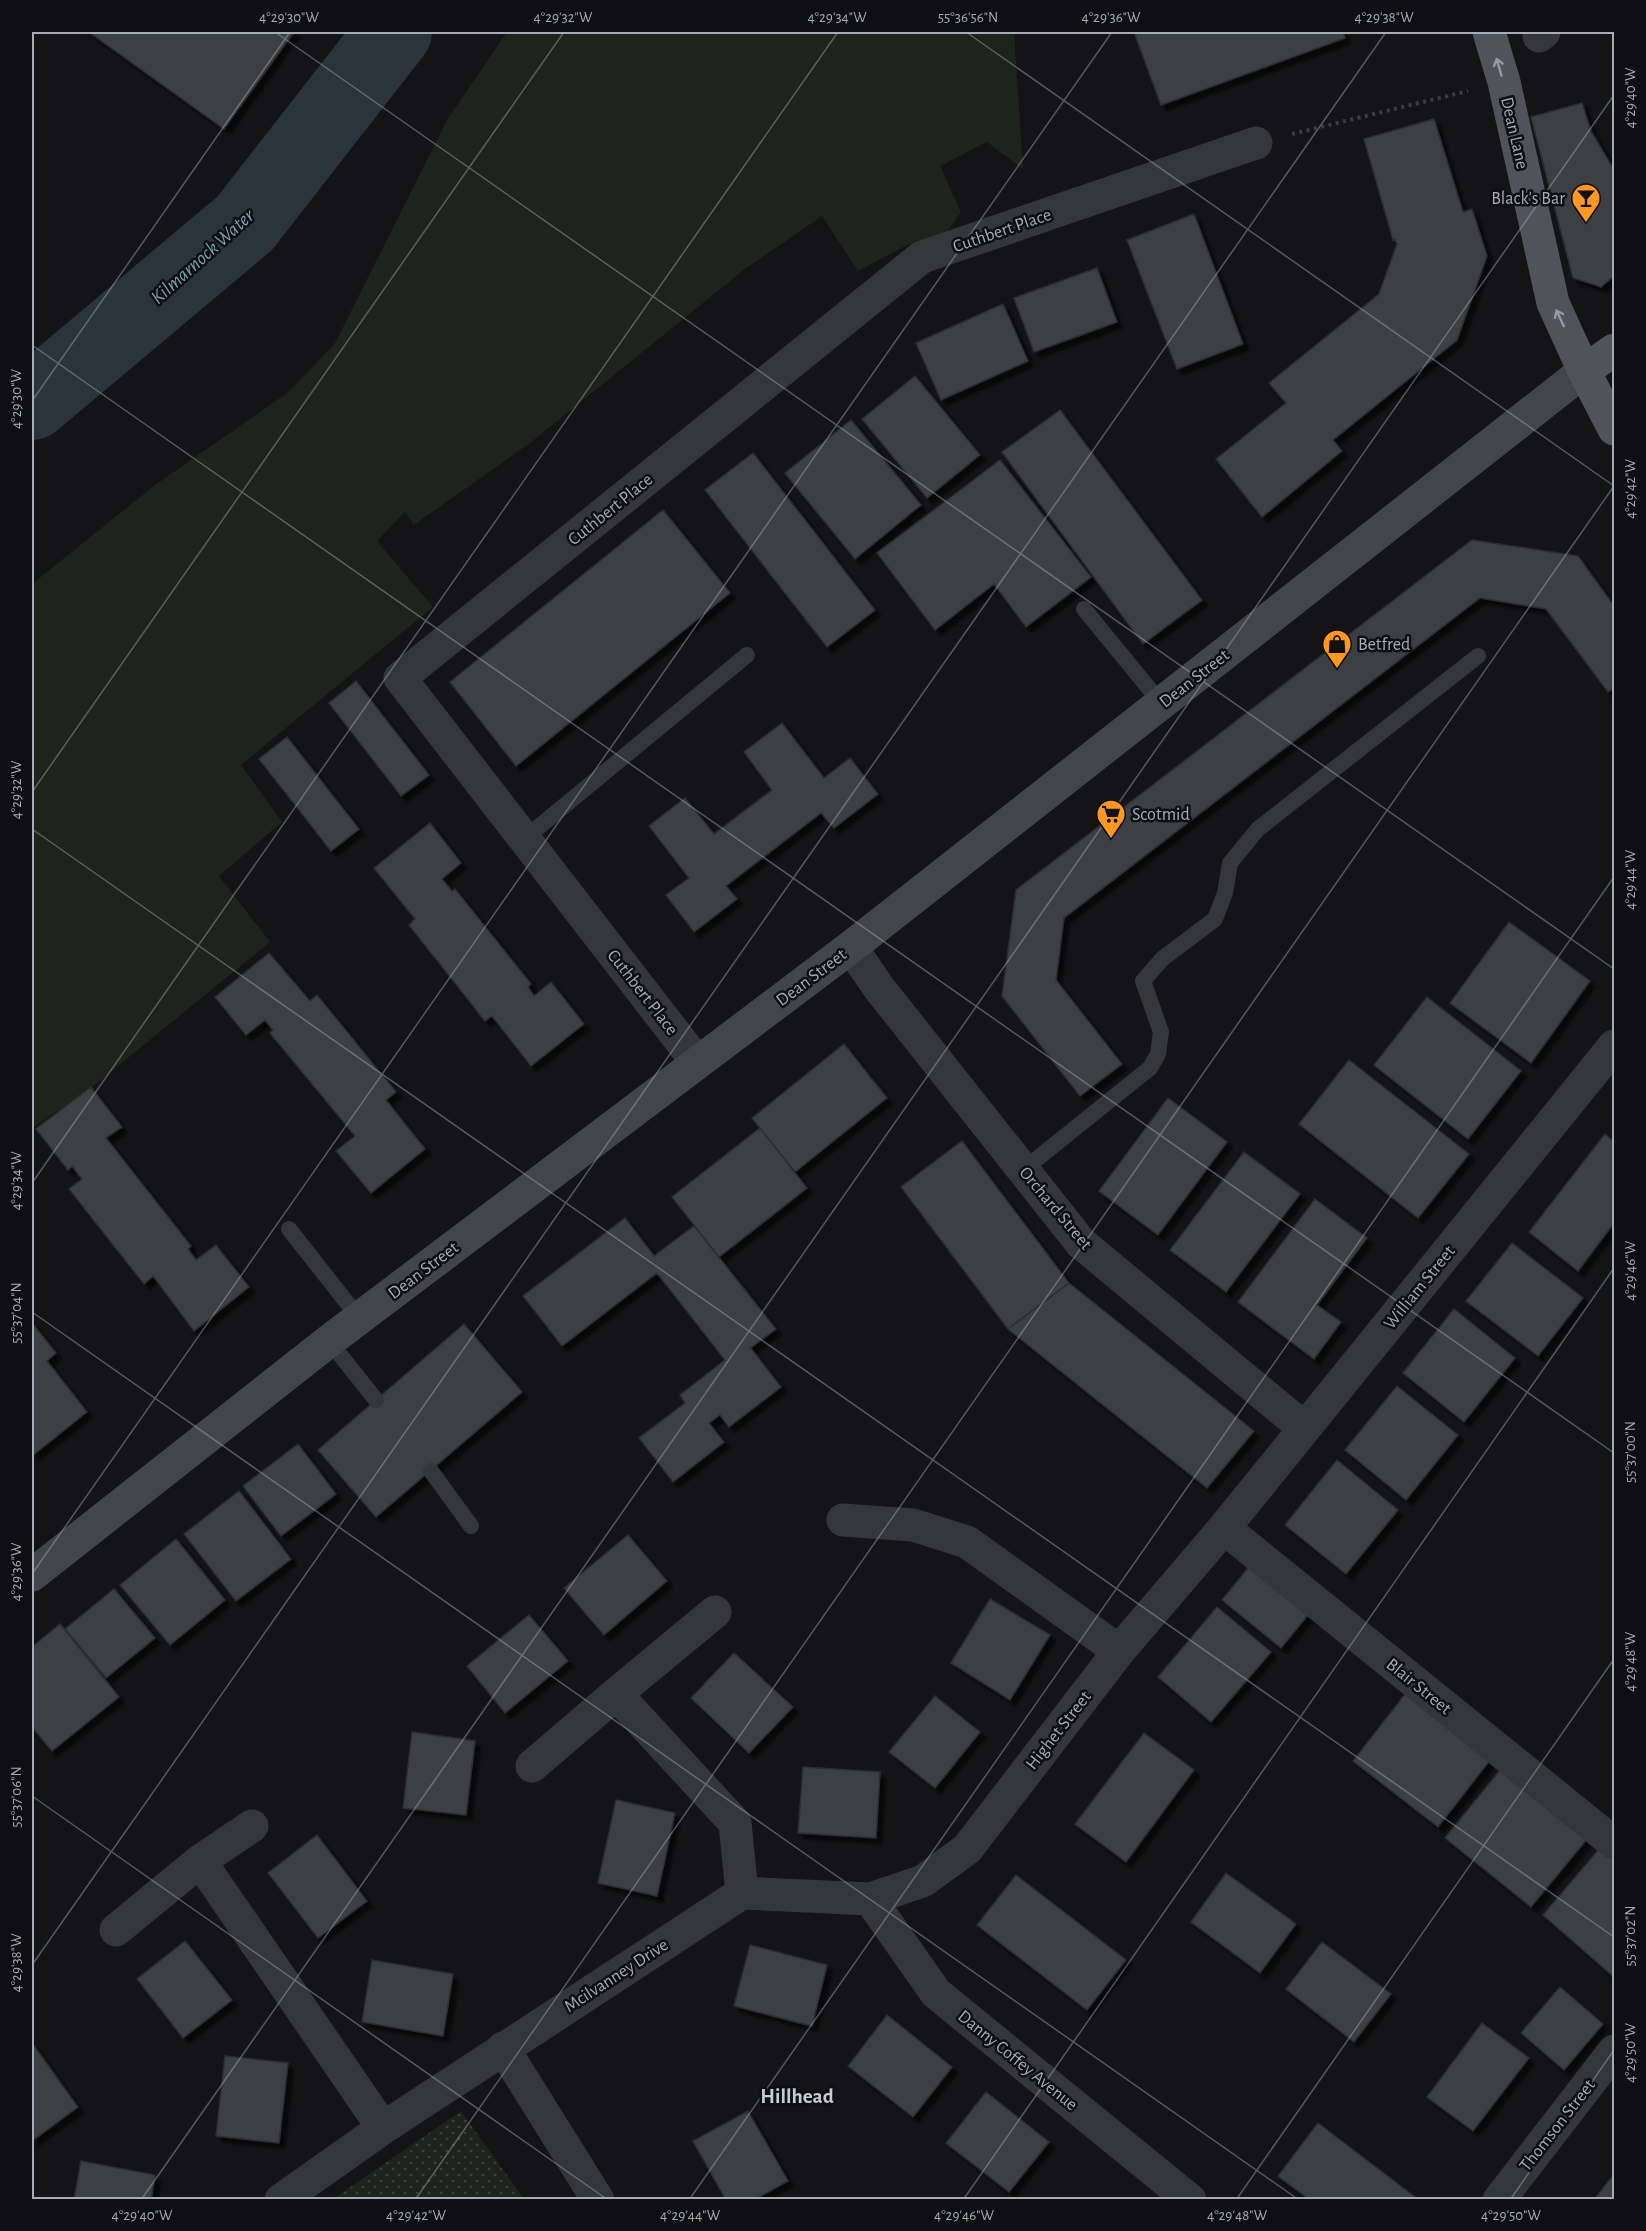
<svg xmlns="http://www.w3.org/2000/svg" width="1646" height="2231" viewBox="0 0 1646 2231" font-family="'Alegreya Sans',sans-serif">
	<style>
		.grass { fill: url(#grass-dots) }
		.green { fill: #1c241c }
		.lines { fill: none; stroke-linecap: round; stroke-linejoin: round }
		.river { stroke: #29353b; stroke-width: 76 }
		.building { fill: #3e3f43; stroke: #2e2e32; stroke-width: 1.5; filter: url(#shadow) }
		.path { stroke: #3a3e42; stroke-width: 4; stroke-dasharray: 3 4.5; stroke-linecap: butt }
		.lane { stroke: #34363b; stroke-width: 16 }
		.street { stroke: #34363b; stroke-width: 33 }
		.secondary { stroke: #42464b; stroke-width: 33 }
		.primary { stroke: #50545a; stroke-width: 33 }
		.oneway { stroke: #939ba4 }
		.ticks { fill: none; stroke: #a4adb7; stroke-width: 1.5; stroke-opacity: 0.45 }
		.labels { text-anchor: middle; stroke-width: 5; stroke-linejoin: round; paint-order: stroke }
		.street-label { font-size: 18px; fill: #a4adb7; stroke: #0f0f11 }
		.poi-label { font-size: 18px; fill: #a4adb7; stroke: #0f0f11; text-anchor: start }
		.water-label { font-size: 20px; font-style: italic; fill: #78a1b6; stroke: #0f0f11 }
		.quarter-label { font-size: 21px; font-weight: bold; fill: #c6cbd3; stroke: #0f0f11 }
		.neatline { fill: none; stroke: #a4adb7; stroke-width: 2 }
		.ticks-label { font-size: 15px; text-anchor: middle; fill: #a4adb7 }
	</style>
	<defs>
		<pattern id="grass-dots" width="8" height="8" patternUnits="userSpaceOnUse" patternTransform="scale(1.5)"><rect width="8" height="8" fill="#1c241c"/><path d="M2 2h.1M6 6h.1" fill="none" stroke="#3a413b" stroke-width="1.8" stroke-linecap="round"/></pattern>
		<filter id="shadow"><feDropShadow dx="5.5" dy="5.5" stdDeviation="1.5" flood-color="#0009"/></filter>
	</defs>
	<rect width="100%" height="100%" fill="#141416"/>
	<path class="grass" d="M461,2111L524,2199H333Z"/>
	<path class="green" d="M507,32H1014L1023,169L987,142L940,166L961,212L947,232L905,246L858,271L822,216L745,269L530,443L414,525L405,512L377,541L433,607L241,765L282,822L219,876L270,942L91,1088L32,1128V584L155,485L286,394L334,345L447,120Z"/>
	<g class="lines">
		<path class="river" d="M32,402L245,223L394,32"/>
	</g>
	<path class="building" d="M89,32H294L224,129Z
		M1134,32H1343L1345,38L1161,105Z
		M1582,103L1591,131L1614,170V276L1601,287L1573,278L1531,117Z
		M1434,119L1463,212L1472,209L1487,256L1457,340L1333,440L1342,451L1262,517L1216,459L1286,403L1269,383L1379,294L1397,244L1395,239L1393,240L1364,139Z
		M1194,214L1243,344L1177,369L1127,240Z
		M1097,268L1117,322L1034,352L1014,298Z
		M1003,304L1028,361L941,400L916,343Z
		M915,376L980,455L927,498L862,419Z
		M1060,410L1202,600L1143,644L1002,452Z
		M851,420L921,505L855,559L785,473Z
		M753,453L875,610L827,647L705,490Z
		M1000,460L1091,577L1026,627L994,584L935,630L877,553Z
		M663,510L730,593L516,766L450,682Z
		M1472,540L1578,556L1614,606V688L1608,692L1546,609L1480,598L1064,918L1056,980L1122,1064L1080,1096L1002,996L1016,890Z
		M356,681L429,775L401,796L329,703Z
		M782,723L824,778L850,758L878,794L834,828L821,813L726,886L737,899L694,932L666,895L689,878L649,826L685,798L714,834L772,790L744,752Z
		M287,737L359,829L331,851L259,759Z
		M430,823L461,863L442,879L452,891L455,889L531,984L528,987L534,996L551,982L584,1024L531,1066L492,1016L485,1021L409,925L415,919L374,868Z
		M1509,922L1590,981L1531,1063L1450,1003Z
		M269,953L310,1001L317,995L396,1092L386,1100L425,1149L371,1193L336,1151L355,1136L270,1033L273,1030L265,1020L246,1035L215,997Z
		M1427,997L1521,1071L1468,1139L1374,1065Z
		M844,1044L887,1098L795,1172L752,1118Z
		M1349,1060L1469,1154L1418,1218L1299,1124Z
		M91,1087L122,1127L106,1138L191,1246L188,1249L196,1260L216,1245L249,1287L194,1331L153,1276L144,1284L69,1189L82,1179L72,1166L68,1170L36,1129Z
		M1168,1098L1227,1142L1158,1235L1099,1191Z
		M760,1128L807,1188L719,1257L672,1197Z
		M1605,1134L1614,1142V1223L1578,1271L1529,1232Z
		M962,1141L1069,1283L1008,1329L901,1187Z
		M1244,1152L1300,1194L1226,1292L1170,1250Z
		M1315,1199L1367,1238L1317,1305L1341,1322L1314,1359L1238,1302Z
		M625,1218L654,1256L694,1226L776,1329L749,1349L750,1347L781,1387L729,1427L720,1415L709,1423L724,1442L673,1482L639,1438L685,1403L680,1395L725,1360L657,1273L562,1346L523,1296Z
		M1512,1243L1583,1298L1538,1356L1466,1301Z
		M1069,1283L1254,1431L1207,1488L1008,1329Z
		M1454,1309L1515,1358L1464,1422L1403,1373Z
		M32,1323L56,1353L47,1361L87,1412L32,1456Z
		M464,1324L522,1392L376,1517L318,1450Z
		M1397,1386L1458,1435L1406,1500L1345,1450Z
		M298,1444L336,1494L281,1536L243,1486Z
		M1337,1460L1398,1510L1346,1574L1285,1525Z
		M239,1491L291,1559L236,1601L184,1534Z
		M628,1535L667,1581L604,1635L564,1588Z
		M176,1539L225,1600L170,1645L120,1585Z
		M1253,1562L1312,1610L1281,1648L1222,1600Z
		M114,1589L155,1638L106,1678L65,1629Z
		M990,1599L1050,1635L1010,1700L951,1663Z
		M1217,1607L1271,1652L1211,1722L1158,1677Z
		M529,1615L568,1661L505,1713L467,1666Z
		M60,1624L119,1697L52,1751L32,1727V1647Z
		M734,1653L793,1707L749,1753L691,1698Z
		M1406,1693L1491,1759L1438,1827L1353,1761Z
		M935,1696L980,1732L935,1788L889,1752Z
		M412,1732L475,1741L466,1815L403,1808Z
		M1144,1733L1194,1770L1126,1862L1075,1824Z
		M803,1767L880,1772L876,1838L798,1833Z
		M1501,1769L1587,1839L1531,1907L1445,1838Z
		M616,1800L675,1813L657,1896L598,1883Z
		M317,1835L367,1901L318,1938L268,1873Z
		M1601,1847L1614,1858V1977L1543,1915Z
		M1226,1873L1296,1924L1260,1973L1191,1922Z
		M1016,1875L1126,1960L1087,2010L977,1925Z
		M185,1941L232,2000L183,2038L137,1979Z
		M1322,1942L1391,1994L1354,2042L1286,1989Z
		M750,1945L827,1965L812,2026L734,2006Z
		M372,1960L453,1974L443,2036L362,2022Z
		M1560,1987L1603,2024L1564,2070L1521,2033Z
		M887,2015L952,2067L913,2117L848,2066Z
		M1482,2023L1529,2058L1473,2131L1427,2097Z
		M32,2043L78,2107L32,2141Z
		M225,2056L288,2063L279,2143L216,2136Z
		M986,2092L1049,2142L1009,2192L946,2143Z
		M748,2111L788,2181L754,2200H726L693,2141Z
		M1318,2123L1419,2200H1310L1278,2176Z
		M81,2161L155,2175L151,2200H74Z
		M1614,2174V2200H1594Z"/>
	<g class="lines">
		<path class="path" d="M1292,134L1468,91"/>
		<path class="lane" d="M1084,609L1161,703
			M524,839L747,655
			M1023,1170L1150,1068L1158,1054L1161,1032L1143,981L1162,959L1215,919L1225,893L1230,863L1258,829L1478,656
			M289,1229L359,1318
			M329,1341L376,1400
			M431,1471L471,1526"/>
		<path class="street" d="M1539,36L1544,32
			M851,947L879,988L1081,1243L1304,1428
			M697,1062L400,678L922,257L1256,143
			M843,1520L913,1525L967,1542L1119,1651
			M1224,1528L1614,1843
			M616,1694L735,1823L742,1893
			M532,1766L616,1694L715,1612
			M200,1861L383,2128
			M870,1899L936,1993L1190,2200
			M116,1930L200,1861L252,1826
			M503,2048L598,2200
			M281,2200L383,2128L742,1893L870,1899L923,1881L967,1849L1119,1651L1224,1528L1614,1046
			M1499,2200L1614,2051"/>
		<path class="secondary" d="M32,1575L329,1341L851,947L1584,371"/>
		<path class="primary" d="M1489,32L1504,82L1553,303L1584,371L1614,429
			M1584,371L1614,350"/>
	</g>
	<defs><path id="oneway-shaft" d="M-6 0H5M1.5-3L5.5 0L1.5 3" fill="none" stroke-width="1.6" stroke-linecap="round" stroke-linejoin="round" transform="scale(1.5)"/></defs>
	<g class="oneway">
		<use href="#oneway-shaft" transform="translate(1499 67) rotate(-106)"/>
		<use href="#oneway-shaft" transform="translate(1560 318) rotate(-115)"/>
	</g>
	<path class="ticks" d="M275,32L1614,969M966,32L1614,486M32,345L1614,1453M32,401L290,32M32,792L564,32M32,829L1614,1937M32,1183L838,32M32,1312L1299,2200M32,1574L1112,32M32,1796L608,2200M32,1965L1386,32M141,2200L1614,95M415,2200L1614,486M689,2200L1614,877M963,2200L1614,1268M1236,2200L1614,1659M1510,2200L1614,2050"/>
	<defs>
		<g id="bar-pin" transform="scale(1.5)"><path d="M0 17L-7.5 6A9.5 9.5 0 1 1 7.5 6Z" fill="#ff9823" stroke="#0f0f11"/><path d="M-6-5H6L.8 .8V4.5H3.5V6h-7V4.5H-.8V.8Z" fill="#111"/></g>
		<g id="shop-pin" transform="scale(1.5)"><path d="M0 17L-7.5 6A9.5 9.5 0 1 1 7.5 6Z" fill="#ff9823" stroke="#0f0f11"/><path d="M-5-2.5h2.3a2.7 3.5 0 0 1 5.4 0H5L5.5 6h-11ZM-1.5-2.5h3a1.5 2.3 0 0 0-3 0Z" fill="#111"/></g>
		<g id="supermarket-pin" transform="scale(1.5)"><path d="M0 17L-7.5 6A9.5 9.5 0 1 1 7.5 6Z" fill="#ff9823" stroke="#0f0f11"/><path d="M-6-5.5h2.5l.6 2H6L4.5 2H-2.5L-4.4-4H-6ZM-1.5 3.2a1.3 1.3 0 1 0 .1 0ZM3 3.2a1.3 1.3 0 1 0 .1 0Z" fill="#111"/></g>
	</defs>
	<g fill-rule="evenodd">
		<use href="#bar-pin" x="1586" y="198"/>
		<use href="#shop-pin" x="1337" y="644"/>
		<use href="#supermarket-pin" x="1111" y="814"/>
	</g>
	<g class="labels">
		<g class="street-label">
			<text transform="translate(1515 133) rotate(77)" y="6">Dean Lane</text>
			<text transform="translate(1002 230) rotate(-19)" y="6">Cuthbert Place</text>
			<text transform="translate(610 509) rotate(-39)" y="6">Cuthbert Place</text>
			<text transform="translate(1194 678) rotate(-38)" y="6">Dean Street</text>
			<text transform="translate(811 977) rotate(-37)" y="6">Dean Street</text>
			<text transform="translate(643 992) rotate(52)" y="6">Cuthbert Place</text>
			<text transform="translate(1056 1208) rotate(50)" y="6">Orchard Street</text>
			<text transform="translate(423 1270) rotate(-37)" y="6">Dean Street</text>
			<text transform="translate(1419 1287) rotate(-51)" y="6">William Street</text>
			<text transform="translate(1419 1686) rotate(39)" y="6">Blair Street</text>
			<text transform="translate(1058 1730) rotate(-52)" y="6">Highet Street</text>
			<text transform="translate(616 1975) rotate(-33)" y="6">Mcilvanney Drive</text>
			<text transform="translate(1018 2060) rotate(39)" y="6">Danny Coffey Avenue</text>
			<text transform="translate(1557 2125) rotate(-52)" y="6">Thomson Street</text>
		</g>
		<g class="poi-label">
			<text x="1565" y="204" text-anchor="end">Black's Bar</text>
			<text x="1358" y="650">Betfred</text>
			<text x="1132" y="820">Scotmid</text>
		</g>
		<g class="water-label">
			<text transform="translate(202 256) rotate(-42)" y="7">Kilmarnock Water</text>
		</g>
		<g class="quarter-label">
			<text x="797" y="2103">Hillhead</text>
		</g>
	</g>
	<rect width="1646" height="2231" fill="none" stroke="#0f0f11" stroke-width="66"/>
	<rect x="33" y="33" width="1580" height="2165" class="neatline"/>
	<g class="ticks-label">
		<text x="289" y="22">4°29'30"W</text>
		<text x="563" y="22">4°29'32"W</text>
		<text x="837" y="22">4°29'34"W</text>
		<text x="968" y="22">55°36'56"N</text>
		<text x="1111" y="22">4°29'36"W</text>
		<text x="1384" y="22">4°29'38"W</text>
		<text transform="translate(1630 98) rotate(-90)" y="5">4°29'40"W</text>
		<text transform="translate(16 399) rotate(-90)" y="5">4°29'30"W</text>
		<text transform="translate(1630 489) rotate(-90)" y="5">4°29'42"W</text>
		<text transform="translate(16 790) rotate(-90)" y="5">4°29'32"W</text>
		<text transform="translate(1630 880) rotate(-90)" y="5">4°29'44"W</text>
		<text transform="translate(16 1181) rotate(-90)" y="5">4°29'34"W</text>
		<text transform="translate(1630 1271) rotate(-90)" y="5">4°29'46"W</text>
		<text transform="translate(16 1313) rotate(-90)" y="5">55°37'04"N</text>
		<text transform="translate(1630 1452) rotate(-90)" y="5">55°37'00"N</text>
		<text transform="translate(16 1572) rotate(-90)" y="5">4°29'36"W</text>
		<text transform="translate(1630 1662) rotate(-90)" y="5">4°29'48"W</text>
		<text transform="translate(16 1797) rotate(-90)" y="5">55°37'06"N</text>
		<text transform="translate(1630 1936) rotate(-90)" y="5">55°37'02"N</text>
		<text transform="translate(16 1963) rotate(-90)" y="5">4°29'38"W</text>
		<text transform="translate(1630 2053) rotate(-90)" y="5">4°29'50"W</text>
		<text x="142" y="2220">4°29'40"W</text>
		<text x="416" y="2220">4°29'42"W</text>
		<text x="690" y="2220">4°29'44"W</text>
		<text x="964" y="2220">4°29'46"W</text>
		<text x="1237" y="2220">4°29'48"W</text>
		<text x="1511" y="2220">4°29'50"W</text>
	</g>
</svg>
